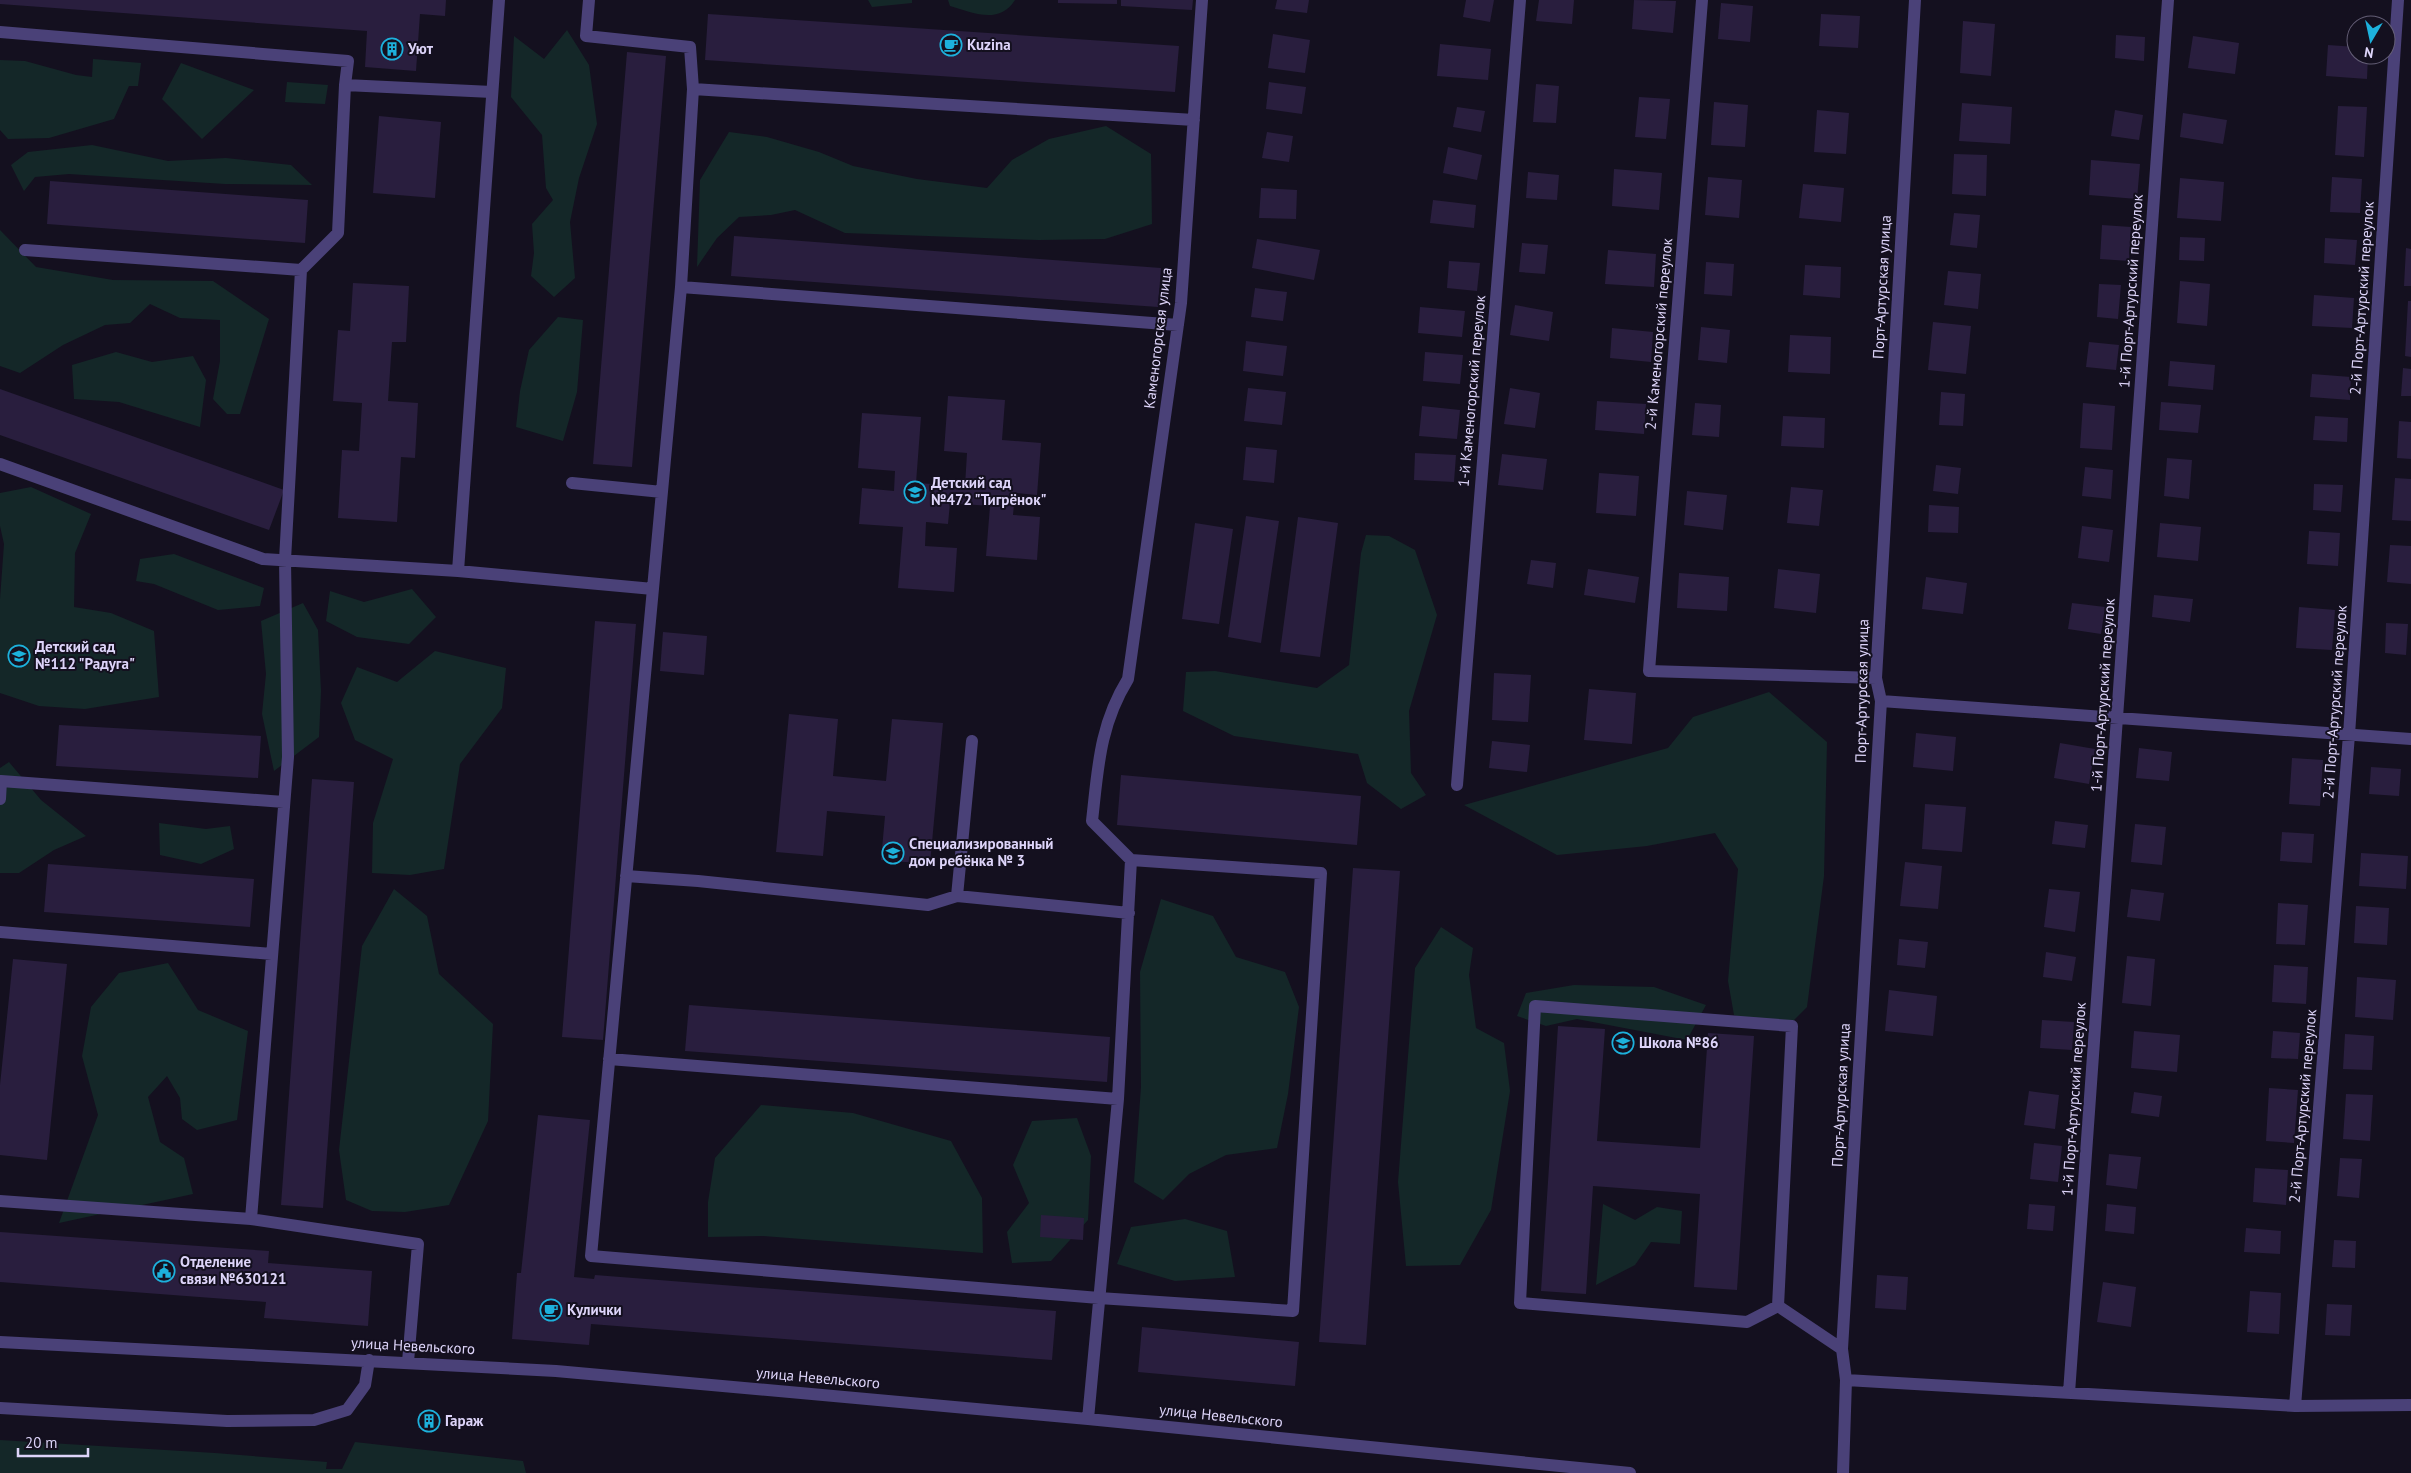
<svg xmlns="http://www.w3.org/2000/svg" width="2411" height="1473" viewBox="0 0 2411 1473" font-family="'PT Sans',sans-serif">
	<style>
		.green { fill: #142728 }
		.building { fill: #291e3e }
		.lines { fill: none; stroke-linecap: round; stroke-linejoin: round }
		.minor { stroke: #4a4178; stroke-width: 12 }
		.labels { text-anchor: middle; stroke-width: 4; stroke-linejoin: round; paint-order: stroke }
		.poi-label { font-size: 15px; font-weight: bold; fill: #ddd4f9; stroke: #14101f; text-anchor: start }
		.street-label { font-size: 15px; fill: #ddd4f9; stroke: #14101f }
	</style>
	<rect width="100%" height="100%" fill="#14101f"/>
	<path class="green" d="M868,0H912V3L872,7Z
		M948,0H1015C999,25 974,13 950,6Z
		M567,30L589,65L597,124L579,178L570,222L575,278L554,297L531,276L534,253L532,224L553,200L546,188L542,135L511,97L514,36L544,59Z
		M93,59L141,63L138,86H129L114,119L49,138L8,139L0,130V60L25,61L76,75L92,77Z
		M181,63L254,90L202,139L162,99Z
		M287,82L328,85L325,104L285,102Z
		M1106,126L1151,154L1152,224L1105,239L1039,240L845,233L795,210L771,215L739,217L717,238L697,267L700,180L729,132L767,137L819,152L853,166L917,179L987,188L1012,160L1049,139Z
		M92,145L168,161L226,158L291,165L312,185L225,184L69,174L35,177L24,191L11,165L28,152Z
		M0,230L36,267L113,280L213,281L269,319L240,414H227L213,399L220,361V320L180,318L150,304L130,323L105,325L63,345L20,373L0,366Z
		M558,317L583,320L577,392L563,441L516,427L520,391L529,350Z
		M116,352L152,362L193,356L206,380L200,427L119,402L74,399L72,365Z
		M31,487L91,514L75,553L74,607L111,613L154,631L159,697L85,709L39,706L0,693V599L4,544L0,526V493Z
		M1366,535L1389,536L1415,550L1437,615L1409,711L1411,773L1426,795L1401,809L1367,783L1358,754L1234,736L1183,711L1186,672L1215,671L1317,688L1349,665L1361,553Z
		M174,554L264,588L260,606L218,610L154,584L136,581L140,559Z
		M412,589L436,617L409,644L357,637L326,621L330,591L364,602Z
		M303,603L318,630L321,691L319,737L274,771L262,714L266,674L261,621Z
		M435,651L506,668L502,708L460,764L444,869L410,875L372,873L373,823L393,759L355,740L341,703L357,667L397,682Z
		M1769,692L1827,742L1824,876L1807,1007L1784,1030L1734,1015L1728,981L1738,869L1715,833L1647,846L1557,855L1464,805L1668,748L1693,717Z
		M9,762L41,800L86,836L54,850L19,873H0V768Z
		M159,823L206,829L230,826L234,849L201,864L160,855Z
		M394,889L427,916L439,974L493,1024L488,1121L449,1205L405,1212L372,1211L346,1200L339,1150L362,946Z
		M1161,899L1213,916L1236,957L1285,972L1299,1007L1288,1094L1277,1148L1226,1155L1189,1174L1163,1200L1134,1182L1141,1087L1140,972Z
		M1441,927L1473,948L1469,975L1476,1028L1504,1043L1510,1091L1491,1210L1460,1265L1406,1266L1398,1182L1415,968Z
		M168,963L198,1010L248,1031L237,1120L197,1130L182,1119L180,1098L167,1076L148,1097L160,1142L184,1158L193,1194L59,1223L98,1115L82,1056L91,1007L119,973Z
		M1574,985L1654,987L1706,1005L1687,1040L1577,1019L1546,1026L1517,1016L1526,993Z
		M761,1105L853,1113L951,1141L982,1198L983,1253L763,1236L708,1237V1202L715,1158Z
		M1077,1118L1091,1156L1088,1220L1051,1261L1012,1263L1007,1232L1029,1203L1013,1165L1032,1121Z
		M1603,1204L1635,1220L1657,1207L1682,1211L1680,1244L1651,1242L1635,1265L1596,1285Z
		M1185,1219L1227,1231L1235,1277L1175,1281L1117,1264L1131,1227Z
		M0,1440L215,1453L327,1462L326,1469H342L355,1442L523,1461L526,1473H0Z"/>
	<path class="building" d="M0,0H446L445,16L420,14L416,71L365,67L367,31L0,4Z
		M1058,0H1117V4L1058,3Z
		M1121,0H1193L1192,10L1121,6Z
		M1277,0H1309L1307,13L1275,9Z
		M1466,0H1494L1490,22L1463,17Z
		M1539,0H1574L1572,24L1536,21Z
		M1634,0L1676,1L1673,33L1632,29Z
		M1721,3L1753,6L1750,42L1718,39Z
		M708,14L1179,46L1175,92L705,60Z
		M1821,14L1860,16L1858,48L1819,46Z
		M1963,21L1995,24L1991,76L1960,73Z
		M1273,34L1310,40L1305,73L1268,68Z
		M2116,35L2145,37L2144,61L2115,58Z
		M2193,36L2239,43L2235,74L2188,68Z
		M1440,44L1491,49L1488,80L1437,76Z
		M2328,45L2356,47V55H2368L2367,79L2326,76Z
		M627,52L666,56L632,467L593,464Z
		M1269,82L1306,87L1302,114L1266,109Z
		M1536,84L1559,86L1556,123L1533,122Z
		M1639,97L1670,99L1666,139L1635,137Z
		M1714,102L1748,105L1745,147L1711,145Z
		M1962,103L2012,107L2010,144L1959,141Z
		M2338,106L2367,107L2364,157L2335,155Z
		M1457,107L1485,111L1481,132L1453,127Z
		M1817,110L1849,113L1846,154L1814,152Z
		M2115,110L2143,115L2139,140L2111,136Z
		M2183,113L2227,120L2223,144L2180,137Z
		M379,116L441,122L435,198L373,193Z
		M1267,132L1293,136L1289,162L1262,158Z
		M1448,147L1482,155L1477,180L1443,173Z
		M1954,154L1987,155L1986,196L1952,194Z
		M2091,160L2140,164L2137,199L2089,195Z
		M1614,169L1662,173L1659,210L1612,206Z
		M1528,172L1559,175L1557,200L1526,198Z
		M1708,177L1742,180L1739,218L1705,215Z
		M2332,177L2362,179L2360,213L2330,212Z
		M2180,178L2224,182L2221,221L2177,218Z
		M50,181L308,200L305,243L47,224Z
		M1803,184L1844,188L1841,222L1799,218Z
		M1261,188L1297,190L1296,219L1259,218Z
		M1433,200L1476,205L1474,228L1430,223Z
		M1954,213L1980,215L1977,248L1950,245Z
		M2102,225L2131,227L2129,261L2100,259Z
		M734,236L1161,268L1158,307L731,276Z
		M2180,237L2205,238L2204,261L2179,260Z
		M2325,238L2357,240L2355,265L2324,263Z
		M1257,239L1320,250L1314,280L1252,268Z
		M1522,243L1548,245L1545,274L1519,272Z
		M2406,248L2411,249V286H2404Z
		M1608,250L1656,254L1654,287L1605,284Z
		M1449,261L1480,263L1477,291L1447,288Z
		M1706,262L1734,264L1732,296L1704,294Z
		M1805,265L1841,267L1840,298L1803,295Z
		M1948,271L1981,274L1978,309L1944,305Z
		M2180,281L2210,284L2207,326L2177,323Z
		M353,283L409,286L406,342H392L388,401L418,403L415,458L401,457L397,522L338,518L342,450L359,451L362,403L333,401L338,330L350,331Z
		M2099,284L2121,285L2118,319L2097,317Z
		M1255,288L1287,292L1283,321L1251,317Z
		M2314,295L2354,298L2352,328L2312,326Z
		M2408,301H2411V357L2405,356Z
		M1515,305L1553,312L1549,341L1510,335Z
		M1420,307L1465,311L1462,337L1418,333Z
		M1933,322L1971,326L1966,374L1928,370Z
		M1701,327L1730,330L1727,363L1698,360Z
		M1612,328L1653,332L1651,362L1610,358Z
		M1790,335L1831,337L1830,374L1788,372Z
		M1246,341L1287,346L1283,376L1243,371Z
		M2089,342L2119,345L2116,370L2086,367Z
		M1425,352L1463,355L1460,384L1423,381Z
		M2170,361L2215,365L2213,390L2168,386Z
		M2403,368L2411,369V396H2401Z
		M2312,374L2351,377L2350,400L2310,397Z
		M1248,388L1286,392L1282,425L1244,421Z
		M1510,388L1540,393L1535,428L1504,424Z
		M0,389L284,490L269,530L0,435Z
		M1941,392L1965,394L1963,426L1939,425Z
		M948,396L1005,400L1002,440L1041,443L1037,495L1015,493L1013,515L1040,517L1037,560L986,556L990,506L950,503L948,524L926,522L925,546L957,548L954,592L898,588L903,527L859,524L862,488L894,491L895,471L858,468L862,413L921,417L916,483L965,486L967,453L944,451Z
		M1597,401L1646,404L1644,434L1595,430Z
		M2161,402L2201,405L2198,433L2159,430Z
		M1695,403L1721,405L1719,437L1692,435Z
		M2083,403L2115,406L2112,450L2080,448Z
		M1422,406L1460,410L1457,439L1419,436Z
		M1783,416L1825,418L1824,448L1781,446Z
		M2315,416L2348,418L2347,442L2313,440Z
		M2399,421L2411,422V459L2397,458Z
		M1246,447L1277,450L1274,483L1243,480Z
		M1415,453L1456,455L1454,482L1414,480Z
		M1502,454L1547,459L1543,490L1498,485Z
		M2167,458L2192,460L2189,499L2164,496Z
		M1936,465L1961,468L1958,494L1933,491Z
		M2085,467L2113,470L2111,499L2082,496Z
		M1599,473L1639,476L1636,516L1596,513Z
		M2395,478L2411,479V521L2392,520Z
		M2314,484L2343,485L2341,512L2313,510Z
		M1791,487L1823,490L1819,526L1787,523Z
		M1687,491L1727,495L1723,530L1684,525Z
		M1929,505L1959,507L1958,533L1928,532Z
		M1246,516L1279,521L1261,643L1228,637Z
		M1298,517L1338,523L1320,657L1280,652Z
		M1195,523L1233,529L1219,624L1182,619Z
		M2160,523L2201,527L2198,561L2157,557Z
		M2082,526L2113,530L2109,562L2078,558Z
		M2309,531L2340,533L2338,566L2307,564Z
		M2390,545L2411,546V584L2387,582Z
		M1531,560L1556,563L1553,588L1527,584Z
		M1588,569L1639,577L1635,603L1584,595Z
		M1778,569L1820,574L1816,613L1774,608Z
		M1679,573L1729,577L1727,611L1677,608Z
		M1926,577L1967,583L1963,614L1922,609Z
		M2154,595L2193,599L2190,622L2152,617Z
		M2072,603L2105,607L2101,634L2068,629Z
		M2299,607L2335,610L2332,650L2296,648Z
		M595,621L636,624L603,1040L562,1037Z
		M2386,623L2408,624L2406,655L2385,653Z
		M663,632L707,636L704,675L660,671Z
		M1494,673L1531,675L1528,722L1492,720Z
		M1589,689L1636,693L1632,744L1584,740Z
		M789,714L838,719L833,776L886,781L892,719L943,723L930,864L881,860L885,816L827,811L823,856L776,852Z
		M59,725L261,736L258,778L56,766Z
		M1916,733L1956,737L1953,771L1913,767Z
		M1492,741L1530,745L1527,772L1489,768Z
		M2060,743L2095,749L2089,784L2054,778Z
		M2139,748L2172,752L2169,781L2136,778Z
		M2292,758L2323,760L2320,806L2289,804Z
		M2371,767L2401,769L2399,796L2369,794Z
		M1121,775L1361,796L1357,845L1117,825Z
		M312,779L354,782L323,1208L281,1205Z
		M1925,804L1966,807L1962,852L1922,849Z
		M2055,821L2088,825L2085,848L2052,844Z
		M2135,824L2166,827L2162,865L2131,862Z
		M2282,832L2314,834L2312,863L2280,861Z
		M2361,853L2408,856L2406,889L2359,886Z
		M1905,862L1942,866L1938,909L1900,906Z
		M48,864L254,879L250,927L44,912Z
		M1353,868L1400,871L1366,1345L1319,1342Z
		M2049,889L2080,892L2075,932L2044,927Z
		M2131,889L2164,893L2160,921L2127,917Z
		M2278,903L2308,905L2305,945L2276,944Z
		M2356,906L2389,908L2387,945L2354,943Z
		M1899,939L1928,942L1925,968L1897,965Z
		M2046,952L2076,957L2072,981L2043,977Z
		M2127,956L2155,959L2151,1006L2122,1003Z
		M13,959L67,964L47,1160L0,1155V1085Z
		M2274,965L2308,967L2306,1004L2272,1002Z
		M2357,977L2396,980L2393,1020L2355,1017Z
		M1889,990L1937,996L1933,1036L1885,1031Z
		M689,1005L1110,1037L1107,1082L685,1051Z
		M2042,1020L2074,1022L2072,1050L2040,1048Z
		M1558,1026L1605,1029L1597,1141L1700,1148L1708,1033L1754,1036L1737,1290L1694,1287L1700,1194L1593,1186L1586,1294L1541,1291Z
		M2134,1031L2180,1035L2177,1072L2131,1068Z
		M2273,1031L2300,1033L2298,1059L2271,1058Z
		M2345,1034L2374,1036L2372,1070L2343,1069Z
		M2269,1088L2298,1090L2294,1143L2266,1141Z
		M2029,1091L2059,1095L2055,1129L2024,1125Z
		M2134,1092L2162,1096L2159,1117L2131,1113Z
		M2346,1094L2373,1095L2370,1141L2343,1139Z
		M538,1115L590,1120L574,1277L594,1279L595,1275L1056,1311L1052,1360L591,1324L589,1345L512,1339L517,1273H521Z
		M2034,1143L2062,1146L2058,1182L2030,1179Z
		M2109,1154L2141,1157L2137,1189L2106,1185Z
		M2340,1158L2362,1159L2359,1198L2337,1196Z
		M2255,1168L2288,1170L2286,1205L2253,1202Z
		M2029,1204L2055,1206L2053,1231L2027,1229Z
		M2107,1204L2136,1207L2134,1234L2105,1231Z
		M1041,1215L1084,1218L1083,1240L1040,1237Z
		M2246,1228L2281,1231L2280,1254L2244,1252Z
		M0,1232L269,1251L268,1263L372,1271L368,1326L264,1318L266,1302L0,1282Z
		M2334,1240L2356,1241L2355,1268L2332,1267Z
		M1877,1275L1908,1277L1906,1310L1875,1308Z
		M2103,1282L2136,1287L2131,1327L2097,1322Z
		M2250,1291L2281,1293L2279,1334L2247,1332Z
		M2327,1304L2352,1305L2350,1336L2325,1335Z
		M1142,1327L1299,1342L1295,1386L1138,1372Z
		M419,1413L440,1415L439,1429L418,1428Z"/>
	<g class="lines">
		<path class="minor" d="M589,0L586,36L690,47L693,89L681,287L1178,325
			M1702,0L1649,671L1876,678
			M0,32L348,61L345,85L492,92
			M345,85L338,233L301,270L285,560L288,757L251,1219L418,1244L408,1362
			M693,89L1194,120
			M25,250L301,270
			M681,287L591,1256L1099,1298L1293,1311L1321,873L1131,860
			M0,464L263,559L458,571L499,0
			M572,483L662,492
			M458,571L653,589
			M1881,701L2411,739
			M1457,785L1520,0
			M0,799L1,781L284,802
			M626,876L698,881L928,905L957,896L1129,913
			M957,896L972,741
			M0,932L272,954
			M609,1059L1118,1099
			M0,1201L251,1219
			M1778,1306L1747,1322L1520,1303L1535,1006L1792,1026L1778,1306L1842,1349
			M0,1342L556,1371L1088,1419L1630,1473
			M1846,1380L2295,1406L2411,1405
			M2069,1393L2168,0
			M2295,1406L2349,735L2398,0
			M0,1408L227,1421L314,1420L347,1410L365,1385L369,1360
			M1088,1419L1118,1099L1131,860L1092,821C1098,769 1099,726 1128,679L1181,303L1202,0
			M1843,1473L1846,1380L1842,1349L1881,701L1876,678L1915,0"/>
	</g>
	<defs>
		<g id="cafe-ring" transform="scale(1.125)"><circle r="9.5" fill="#14101f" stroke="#1db1dc" stroke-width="1.5"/><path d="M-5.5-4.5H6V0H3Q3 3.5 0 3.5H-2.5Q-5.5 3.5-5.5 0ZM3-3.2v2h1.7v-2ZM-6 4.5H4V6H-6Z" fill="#1db1dc"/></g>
		<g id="building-ring" transform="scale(1.125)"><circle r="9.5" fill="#14101f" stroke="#1db1dc" stroke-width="1.5"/><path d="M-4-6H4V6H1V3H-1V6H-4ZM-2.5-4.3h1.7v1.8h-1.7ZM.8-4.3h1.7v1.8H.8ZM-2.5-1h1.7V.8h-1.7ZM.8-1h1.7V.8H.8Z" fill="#1db1dc"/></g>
		<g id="school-ring" transform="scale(1.125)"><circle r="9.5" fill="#14101f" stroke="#1db1dc" stroke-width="1.5"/><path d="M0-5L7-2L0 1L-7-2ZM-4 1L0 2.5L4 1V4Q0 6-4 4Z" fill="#1db1dc"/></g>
		<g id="civic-ring" transform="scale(1.125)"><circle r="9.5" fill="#14101f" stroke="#1db1dc" stroke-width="1.5"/><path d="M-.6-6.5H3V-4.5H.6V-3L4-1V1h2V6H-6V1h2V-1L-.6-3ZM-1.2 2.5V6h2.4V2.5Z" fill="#1db1dc"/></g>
	</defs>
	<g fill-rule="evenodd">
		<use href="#cafe-ring" x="951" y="45"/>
		<use href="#building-ring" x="392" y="49"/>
		<use href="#school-ring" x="915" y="492"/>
		<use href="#school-ring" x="19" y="656"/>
		<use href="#school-ring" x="893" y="853"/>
		<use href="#school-ring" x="1623" y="1043"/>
		<use href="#civic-ring" x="164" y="1271"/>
		<use href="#cafe-ring" x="551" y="1310"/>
		<use href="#building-ring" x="429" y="1421"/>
	</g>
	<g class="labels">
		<g class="poi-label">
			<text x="967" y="50">Kuzina</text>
			<text x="408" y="54">Уют</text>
			<text x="931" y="488">Детский сад<tspan x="931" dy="17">№472 "Тигрёнок"</tspan></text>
			<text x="35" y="652">Детский сад<tspan x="35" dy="17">№112 "Радуга"</tspan></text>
			<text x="909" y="849">Специализированный<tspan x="909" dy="17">дом ребёнка № 3</tspan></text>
			<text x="1639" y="1048">Школа №86</text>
			<text x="180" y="1267">Отделение<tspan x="180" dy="17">связи №630121</tspan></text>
			<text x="567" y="1315">Кулички</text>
			<text x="445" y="1426">Гараж</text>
		</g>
		<g class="street-label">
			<text transform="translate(1882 287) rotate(-87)" y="5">Порт-Артурская улица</text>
			<text transform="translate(2131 291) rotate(-86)" y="5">1-й Порт-Артурский переулок</text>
			<text transform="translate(2362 298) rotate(-86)" y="5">2-й Порт-Артурский переулок</text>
			<text transform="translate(1659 334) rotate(-85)" y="5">2-й Каменогорский переулок</text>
			<text transform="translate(1158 338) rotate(-83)" y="5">Каменогорская улица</text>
			<text transform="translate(1472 391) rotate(-85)" y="5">1-й Каменогорский переулок</text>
			<text transform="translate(1862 691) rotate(-89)" y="5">Порт-Артурская улица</text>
			<text transform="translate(2103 695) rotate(-86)" y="5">1-й Порт-Артурский переулок</text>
			<text transform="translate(2335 702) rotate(-86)" y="5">2-й Порт-Артурский переулок</text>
			<text transform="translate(1841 1095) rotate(-87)" y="5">Порт-Артурская улица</text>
			<text transform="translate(2074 1099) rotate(-86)" y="5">1-й Порт-Артурский переулок</text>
			<text transform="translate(2303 1106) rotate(-85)" y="5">2-й Порт-Артурский переулок</text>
			<text transform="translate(413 1346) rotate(3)" y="5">улица Невельского</text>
			<text transform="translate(818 1378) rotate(5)" y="5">улица Невельского</text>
			<text transform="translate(1221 1416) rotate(6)" y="5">улица Невельского</text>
		</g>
	</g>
	<g transform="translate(2371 40) rotate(189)"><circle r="24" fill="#14101f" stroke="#645e76"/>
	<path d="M0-4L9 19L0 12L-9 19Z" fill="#1db1dc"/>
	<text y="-8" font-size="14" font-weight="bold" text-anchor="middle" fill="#ddd4f9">N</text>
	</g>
	<path d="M18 1448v8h70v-8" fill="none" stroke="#ddd4f9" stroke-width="2.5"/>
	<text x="25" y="1448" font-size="15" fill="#ddd4f9" stroke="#14101f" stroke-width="4" paint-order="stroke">20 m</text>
</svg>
